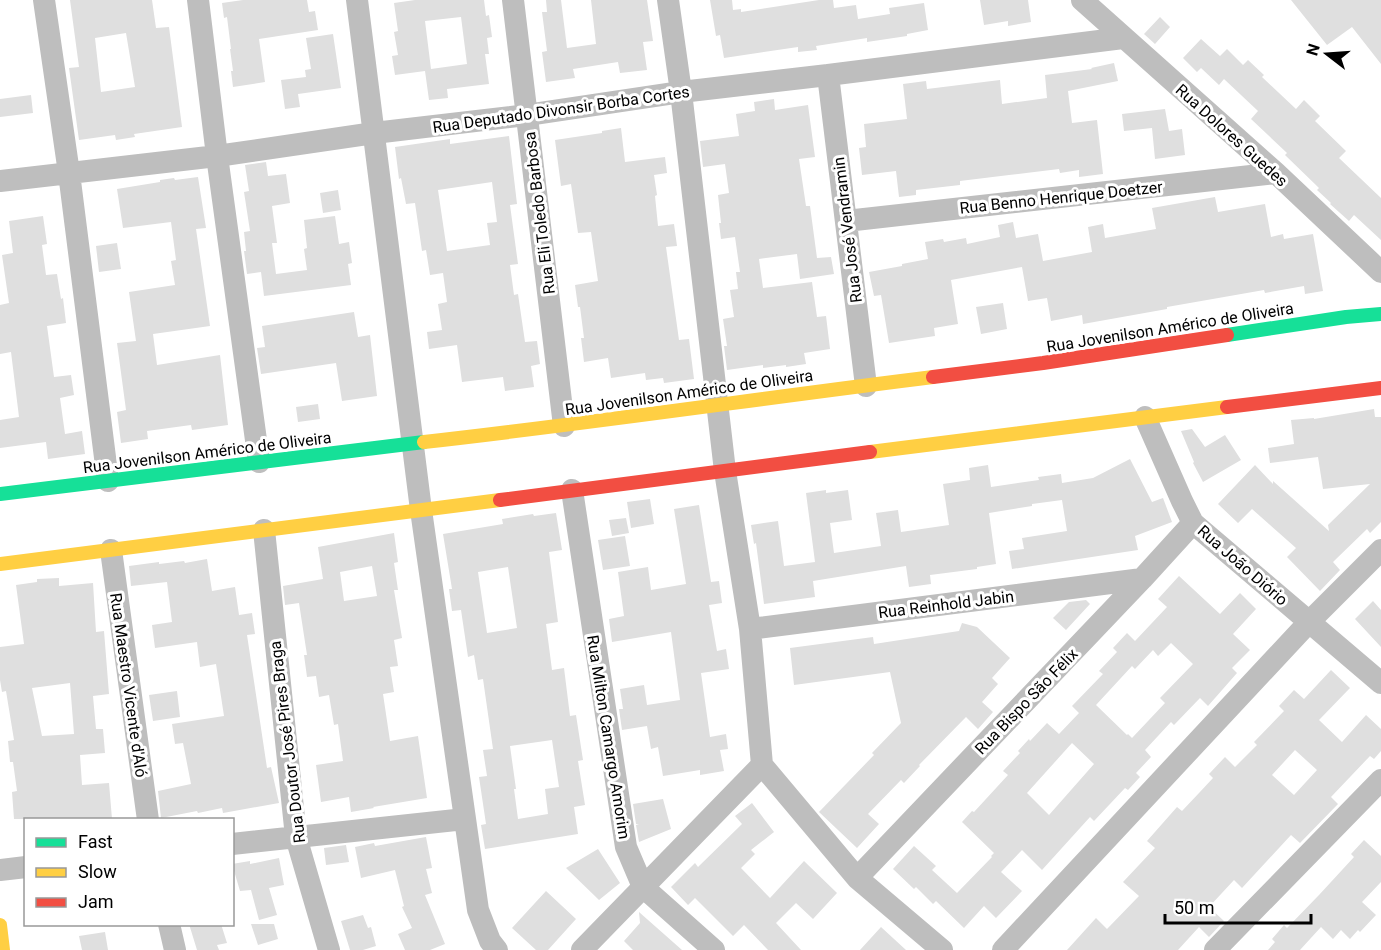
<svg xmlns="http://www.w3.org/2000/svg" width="1381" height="950" viewBox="0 0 1381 950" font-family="Roboto,sans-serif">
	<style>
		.building { fill: #dfdfdf; fill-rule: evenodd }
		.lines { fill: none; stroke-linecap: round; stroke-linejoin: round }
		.street { stroke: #bebebe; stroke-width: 22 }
		.fast { stroke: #16e098; stroke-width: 14 }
		.slow { stroke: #ffcf43; stroke-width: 14 }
		.jam { stroke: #f24e42; stroke-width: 14 }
		.labels { text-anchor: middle; stroke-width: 6; stroke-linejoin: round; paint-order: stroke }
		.street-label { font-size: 16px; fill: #000; stroke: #fff }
	</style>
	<rect width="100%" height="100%" fill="#fff"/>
	<path class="building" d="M70,0H152L156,28L169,27L182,127L134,134L135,137L116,140L115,135L79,140L69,68L79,67ZM126,33L135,87L101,92L95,38Z
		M243,0H307L309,12L315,11L318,30L259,39L265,82L233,87L231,71H233L230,49H231L227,17L224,18L222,3Z
		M415,0H484L486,16L489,15L492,37L487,38L489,54H485L489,84L447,89L448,98L429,100L425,71L395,75L392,56L398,55L394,32L398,31L394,3ZM461,17L467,64L431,69L425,21Z
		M546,0H561L567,48L596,44L591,0H647L653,41L643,42L647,70L620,73L618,62L573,69L575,78L546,82L542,52L547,51L542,12H547Z
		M710,0H732L733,10L741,9V12L819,0H833L834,8L856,5L858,19L890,14L889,8L924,3L928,30L907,34V36L867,42V38L816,46L817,50L798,52V47L724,58L720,35L716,36Z
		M980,0H1028L1031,22L1008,26V21L984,25Z
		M1291,0H1381V64L1352,27L1327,45Z
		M1160,17L1170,27L1155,44L1144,34Z
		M333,34L341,88L298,94L300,107L285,109L281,80L306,77L305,70L311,69L306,38Z
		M1201,39L1220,56L1227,49L1243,65L1248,60L1264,75L1262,77L1296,109L1304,100L1320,116L1315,121L1346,151L1339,158L1381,198V240L1354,215L1349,221L1330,204L1331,203L1317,190L1319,188L1285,155L1287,153L1251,119L1258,111L1224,79L1219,85L1201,68L1197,72L1183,58Z
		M1114,63L1118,81L1068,91L1072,123L1097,120L1103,174L1079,177V170L1060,173L1059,169L1009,175L960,181V185L916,190V195L899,197L896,171L862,175L859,148L866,147L864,124L907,119L903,84L926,81L927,89L1000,80L1002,104L1047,98L1045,75L1092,69L1091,68Z
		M31,95L33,113L0,117V99Z
		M774,99L775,110L808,105L815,157L799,159L806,206H810L817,258L831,257L834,274L800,279L797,254L759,259L763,288L812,282L817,317L826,316L830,349L804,353L806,364L786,367V365L763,368V365L727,370L724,346H727L723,319L734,317L730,290L738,289L736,272H740L735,237L721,239L719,223H721L718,195L729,193L725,164L703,167L700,141L739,136L736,114L755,111L754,102Z
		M1165,109L1169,131L1182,129L1185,155L1155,159L1152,128L1124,131L1122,114Z
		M621,128L625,162L665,157L667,173L654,175L657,195L655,196L658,226L674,224L677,246L666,247L679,340L689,339L694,379L664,383L663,378L646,380L645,373L611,378L608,358L584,362L581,338H584L580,307H578L575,285L598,281L591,232L578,233L571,184L561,186L555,140L602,133V131Z
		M509,136L517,204L510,205L518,264L510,265L514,295L518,294L525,342L537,341L540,364L531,366L534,387L505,391L503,377L462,382L457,345L429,349L427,332L442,330L438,304L447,302L443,273L430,275L426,250L422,251L415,203L406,204L401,178L399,179L395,147L450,139V144ZM492,182L497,222L487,223L490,245L447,251L438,190Z
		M266,162L268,176L286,174L290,203L272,206L277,243H272L276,274L307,270L304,249L307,248L304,220L335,216L339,244L349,242L352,263L348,264L351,285L264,296L261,272L247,274L244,251H246L244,232L250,231L244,192L249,191L245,165Z
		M198,177L206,228L196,229L210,326L153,334L157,365L220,355L228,425L192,430L191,425L147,431L148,439L121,443L117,412L126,410L117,343L136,341L129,292L175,285L171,261L176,260L171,222L123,228L117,189L160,182V180L174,178L175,180Z
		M338,190L341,210L323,213L320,193Z
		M1215,197L1218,212L1265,204L1271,237L1283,234L1284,239L1313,234L1323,291L1305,294L1304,286L1265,293L1264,290L1167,307V309L1083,324L1082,315L1051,321L1047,298L1028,301L1022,267L951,280L958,324L934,328L935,336L889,343L881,295L874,296L869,272L902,266V264L928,259L925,242L943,239L944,242L966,238L967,244L1000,237L998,225L1013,222L1016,238L1038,234L1043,261L1092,252L1088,227L1103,224L1105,238L1156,229L1152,208Z
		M43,216L47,244L42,245L46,275L57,274L61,299L63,298L66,323L47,326L54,377L71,375L74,395L60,398L65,434L82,431L85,454L48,459L46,442L0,448V420L19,417L11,352L0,354V305L9,303L2,255L13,253L9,221Z
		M117,243L121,269L99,272L96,246Z
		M1003,303L1007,329L981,334L976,307Z
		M354,312L358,337L370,335L377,396L342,401L336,363L261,374L257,348L265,347L262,326Z
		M318,404L320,419L298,422L296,407Z
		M1374,409L1375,417H1381V522L1370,533L1367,529L1333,562L1340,570L1320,591L1287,557L1296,548L1252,509L1238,523L1218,504L1255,465L1273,484V481L1329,531L1328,525L1370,484L1323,489L1318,457L1270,463L1268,448L1294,444L1291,420L1314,418V419Z
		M1192,429L1205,447L1225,435L1241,460L1203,482L1193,463L1194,462L1181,431Z
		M1130,459L1152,502L1163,498L1172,522L1135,536L1138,550L1012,569L1009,551L1024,549L1022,538L1067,531L1062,500L1032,504V506L989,513L996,564L977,567V569L930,575L931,584L909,587L906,566L813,581L815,597L764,604L756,543L754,544L751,525L778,521L784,566L815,562L806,493L826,490V493L848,490L852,520L830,523L834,553L881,546L876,513L898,510L901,532L949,525L943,484L970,480L969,468L988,465L991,487L1039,480L1038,477L1061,474L1062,483L1093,478Z
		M650,499L654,524L631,528L627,502Z
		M699,505L711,582L719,581L722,603L709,605L717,651L726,649L729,669L701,673L710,737L726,734L728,749L720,750L724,771L700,775V770L663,776L658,747L651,749L647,726L622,730L619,709H623L620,689L644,685L647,705L680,700L671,632L612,642L609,619L624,616L618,572L648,567L651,590L686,584L674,509Z
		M556,513L562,550L549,552L558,622L546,624L552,670L564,668L570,716L576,715L583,760L578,761L585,805L574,807L578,834L485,849L481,825L486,824L479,777L487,776L483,750L493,749L483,679L478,680L474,655L468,657L461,610L452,611L449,589H452L443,534L503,524L502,519L533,514L534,516ZM508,567L517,628L487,633L478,572ZM552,740L559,787L545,789L548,814L518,819L514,789H516L510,746Z
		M626,518L629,533L612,536L609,520Z
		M394,533L398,562L394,563L398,590H394L402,638L394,640L398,666L390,667L394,692L383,694L390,741L418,736L427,798L373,807L374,808L351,812L349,797L321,802L316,765L343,761L338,724L334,725L329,695L319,697L316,676L307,677L304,655H307L299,603L285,605L283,586L323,579L318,547ZM372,566L377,596L344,601L340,572Z
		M625,536L630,566L603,570L598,540Z
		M207,559L212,591L235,587L239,615L252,613L255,634L247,635L267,768L271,767L279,803L223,813L222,808L198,813L197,811L161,818L158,791L191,784L183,743L175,744L172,724L224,716L216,664L200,667L197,642L155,648L152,625L172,622L167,582L131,586L129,566L159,562V564L184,561L185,563Z
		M1179,576L1220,614L1240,593L1256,609L1233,634L1250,650L1232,668L1237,673L1208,706L1200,698L1174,725L1171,722L1145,750L1151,757L1136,773L1140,777L1128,790L1125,788L1094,821L1090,817L1042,870L1022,850L1001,872L1022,891L996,918L984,906L964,928L936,901L933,904L916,887L914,889L893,869L914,846L936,866L932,870L957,893L992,857L991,856L994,853L962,822L972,811L974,812L1008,775L1003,771L1020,753L1018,751L1029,739L1030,741L1047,723L1059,734L1079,713L1072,706L1103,674L1099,671L1117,652L1113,648L1127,633L1135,641L1167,607L1158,599ZM1171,643L1193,664L1160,698L1165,703L1132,738L1128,734L1127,735L1096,705L1132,666L1135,669L1153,650L1158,656ZM1072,743L1094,764L1049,815L1027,793Z
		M59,578V586L93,583L96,632L104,631L109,694L93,696L96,729H103L105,753L80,755L82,785L109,783L112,819H14L12,792L17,791L13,762H10L8,741L14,740L6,691L2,692L0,680V647L24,644L16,585L37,582V579ZM70,683L74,734L42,736L32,688Z
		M1086,600L1090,604L1066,630L1053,618L1069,602Z
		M1373,601L1381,610V647L1355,619Z
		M962,623L977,627L1010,658L992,678L998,684L982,702L993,712L978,729L966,717L919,765L920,766L904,783L901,780L868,814L879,824L857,848L819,812L874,755L872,753L901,723L890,672L794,685L790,648L873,637L874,644L959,631Z
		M1331,670L1350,688L1319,720L1342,742L1366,715L1381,729V751L1374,759L1370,756L1331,797L1338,804L1300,843L1291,835L1242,888L1234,880L1209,907L1224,921L1209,937L1199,927L1178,950H1067L1096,918L1107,929L1139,896L1123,882L1155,848L1147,841L1177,807L1182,811L1199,793L1213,778L1209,774L1225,757L1235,767L1257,745L1254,742L1284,711L1279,706L1294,690L1304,699ZM1295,750L1317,770L1294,795L1272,775Z
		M177,691L180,717L153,721L149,695Z
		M663,799L671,829L639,842L636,825L639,824H636L633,804Z
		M752,803L774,832L751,850L755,854L741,868L770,898L804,861L837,893L813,919L796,903L776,923L801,950H768L744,925L733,936L695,898L688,905L671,887L695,863L698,867L742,824L735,816Z
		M426,837L432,868L426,869L432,893L425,895L445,944L430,950H405L398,934L412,928L402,907L404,906L395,870L361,878L355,847L374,843L375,846Z
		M1364,840L1381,856V882L1362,902L1376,915L1360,932L1358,930L1350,939L1341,930L1333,939L1321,927L1300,950H1268L1275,942L1272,939L1284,925L1287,928L1319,895L1354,857L1351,854Z
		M346,845L349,862L326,865L324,848Z
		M598,849L620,883L599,900L566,868Z
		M279,858L284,885L269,888L277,915L259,920L251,890L240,891L232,864L250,861V864Z
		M546,891L576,919L548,950H536L512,928Z
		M639,912L682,950H633L624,941L640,923Z
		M363,915L368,928L371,927L376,946L363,950H350L341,921Z
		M189,924H221L227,943L217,945L219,950H197Z
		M251,924H274L278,939L258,945Z
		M881,927L906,950H860Z
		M105,932L108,950H82L79,936Z"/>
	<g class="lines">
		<path class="street" d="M44,0L69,173L108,481
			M198,0L217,156L259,462
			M357,0L421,510L478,910L490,941L497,950
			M513,0L564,426
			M668,0L681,92L725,471L750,629L762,765L857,878L942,950
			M1082,0L1276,173L1381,272
			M828,75L866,386
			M0,181L217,156L374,133L527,115L681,92L828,75L1123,38
			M846,221L1276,173
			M1145,417L1182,501L1193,523L1381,683
			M572,490L626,847L643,887L714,950
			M264,530L296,837L329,950
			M111,550L148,820
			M750,629L1142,579
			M232,844L465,819
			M0,870L26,867
			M857,878L1142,579L1193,523
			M169,924L175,950
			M582,950L762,765
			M1003,950L1309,622L1381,550
			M1215,950L1381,780"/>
		<path class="fast" d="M1227,335L1346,317L1381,314
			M0,494L424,442"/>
		<path class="slow" d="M424,442C594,423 763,398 933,377
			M870,452L1227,407
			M0,564L500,500
			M0,925L3,950"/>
		<path class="jam" d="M933,377L1043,363L1227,335
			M1227,407L1381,388
			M500,500L870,452"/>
	</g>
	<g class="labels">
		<g class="street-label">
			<text transform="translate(561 109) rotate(-8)" y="6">Rua Deputado Divonsir Borba Cortes</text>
			<text transform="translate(1232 135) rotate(42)" y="6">Rua Dolores Guedes</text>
			<text transform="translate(1061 197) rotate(-6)" y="6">Rua Benno Henrique Doetzer</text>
			<text transform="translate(539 213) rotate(-97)" y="6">Rua Eli Toledo Barbosa</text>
			<text transform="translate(847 230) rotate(-97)" y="6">Rua José Vendramin</text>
			<text transform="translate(1170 327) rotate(-9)" y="6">Rua Jovenilson Américo de Oliveira</text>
			<text transform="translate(689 392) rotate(-8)" y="6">Rua Jovenilson Américo de Oliveira</text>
			<text transform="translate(207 452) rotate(-7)" y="6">Rua Jovenilson Américo de Oliveira</text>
			<text transform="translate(1243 565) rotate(41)" y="6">Rua João Diório</text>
			<text transform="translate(946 604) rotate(-7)" y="6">Rua Reinhold Jabin</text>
			<text transform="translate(129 685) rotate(82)" y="6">Rua Maestro Vicente d'Aló</text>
			<text transform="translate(1026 701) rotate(-46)" y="6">Rua Bispo São Félix</text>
			<text transform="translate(609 737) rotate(81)" y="6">Rua Milton Camargo Amorim</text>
			<text transform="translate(287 742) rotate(-97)" y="6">Rua Doutor José Pires Braga</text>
		</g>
	</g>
	<rect x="24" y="818" width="210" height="108" fill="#ffffff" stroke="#999999" stroke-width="1.5"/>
	<rect x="36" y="838" width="30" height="9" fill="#16e098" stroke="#999999" stroke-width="1.5"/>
	<text x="78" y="848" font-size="18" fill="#000000">Fast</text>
	<rect x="36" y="868" width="30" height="9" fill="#ffcf43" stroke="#999999" stroke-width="1.5"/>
	<text x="78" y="878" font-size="18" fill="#000000">Slow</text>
	<rect x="36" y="898" width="30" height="9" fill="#f24e42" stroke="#999999" stroke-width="1.5"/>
	<text x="78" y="908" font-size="18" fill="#000000">Jam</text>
	<g transform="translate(1327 54) rotate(287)" stroke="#ffffff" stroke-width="4.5" paint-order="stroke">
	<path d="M0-4.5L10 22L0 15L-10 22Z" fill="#000000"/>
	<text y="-9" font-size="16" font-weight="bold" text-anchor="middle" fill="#000000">N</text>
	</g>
	<path d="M1165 914v9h146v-9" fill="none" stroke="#000000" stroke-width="3"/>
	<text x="1174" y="914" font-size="18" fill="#000000" stroke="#ffffff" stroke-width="4.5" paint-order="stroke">50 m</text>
</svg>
